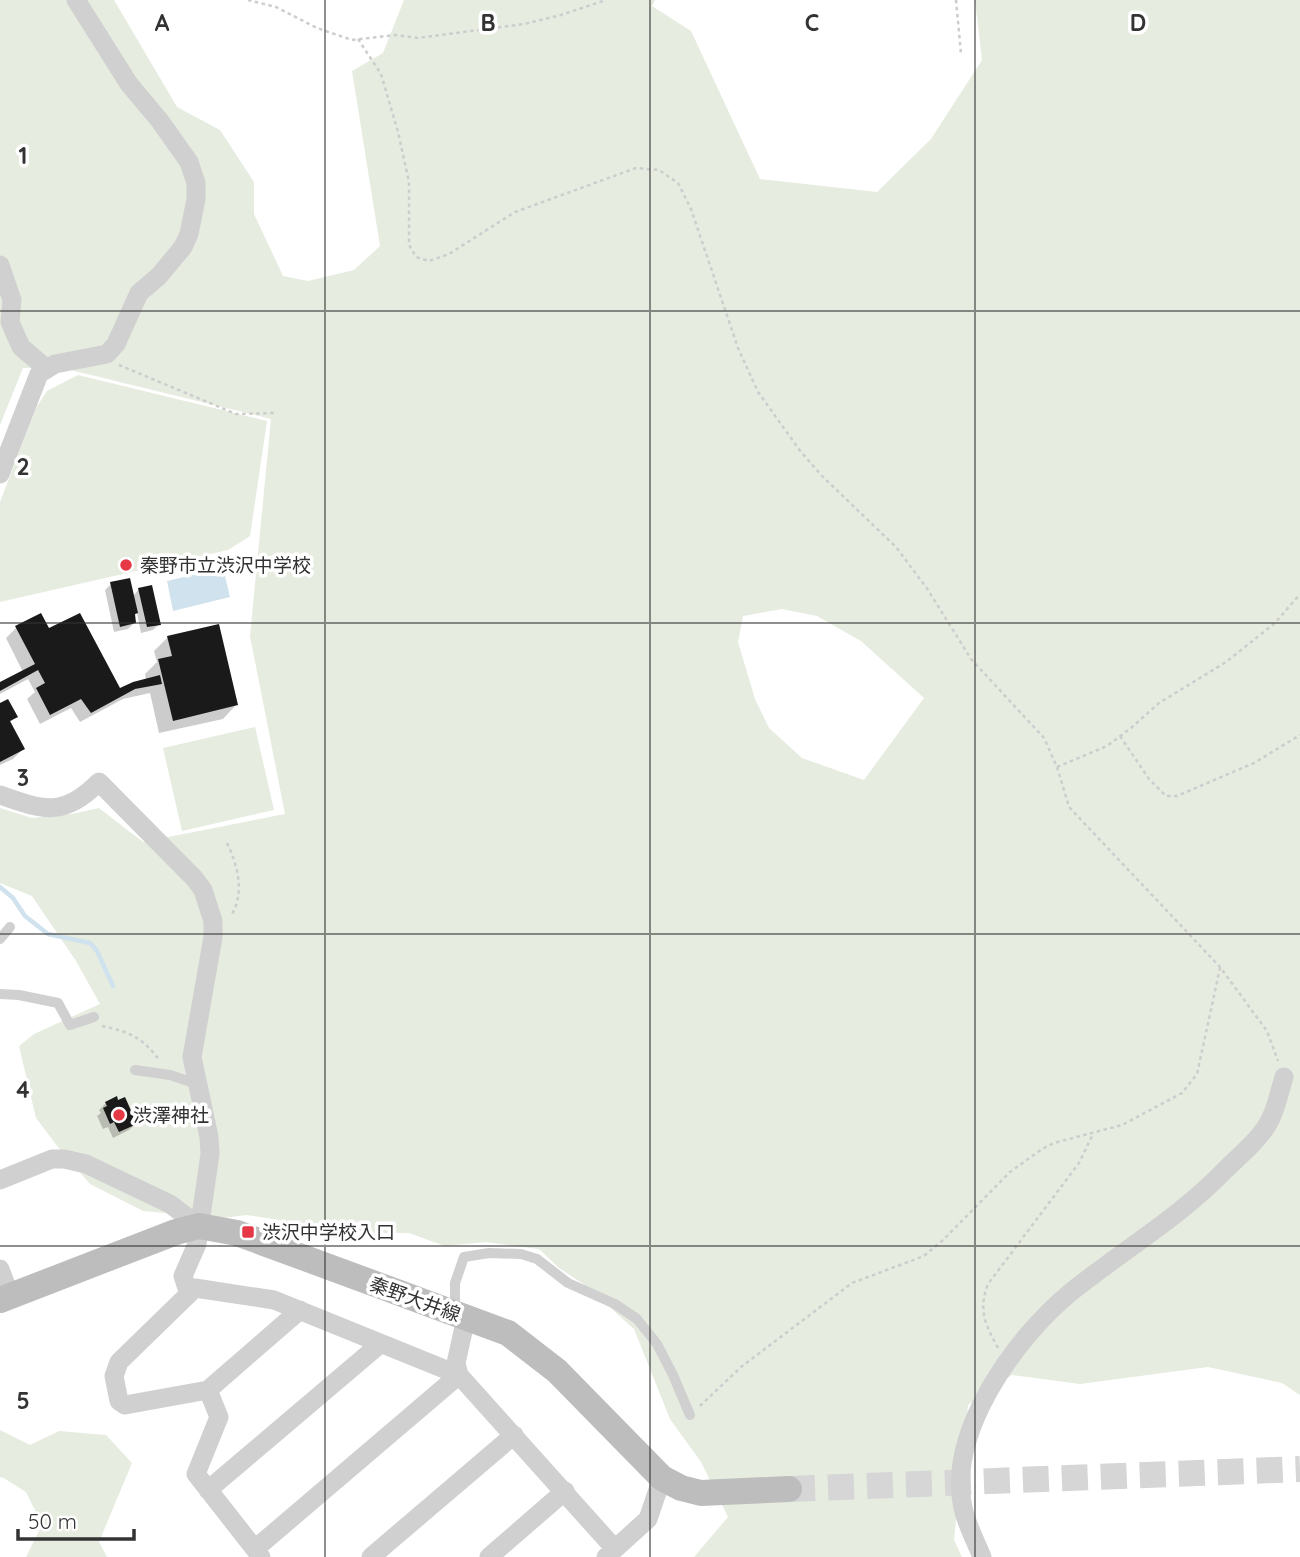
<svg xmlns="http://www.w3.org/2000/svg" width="1300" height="1557" viewBox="0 0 1300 1557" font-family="Quicksand,'Noto Sans JP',sans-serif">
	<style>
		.green { fill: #e6ecdf; fill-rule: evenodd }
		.water { fill: #cfe2ee }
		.shadow { fill: #0003 }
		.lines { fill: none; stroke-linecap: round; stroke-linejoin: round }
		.stream { stroke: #cfe2ee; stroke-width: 4.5 }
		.building { fill: #1a1a1a }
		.secondary-tunnel { stroke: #d6d6d6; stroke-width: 26; stroke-dasharray: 26 13; stroke-linecap: butt }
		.path { stroke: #cdcdcd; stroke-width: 2.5; stroke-dasharray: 3.5 3.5; stroke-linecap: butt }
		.service { stroke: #d0d0d0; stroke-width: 10 }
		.minor { stroke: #d0d0d0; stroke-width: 19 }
		.secondary { stroke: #bdbdbd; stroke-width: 26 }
		.grid { fill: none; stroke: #333; stroke-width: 2; stroke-opacity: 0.55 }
		.poi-dot { fill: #e63946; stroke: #fff; stroke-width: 2.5 }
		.labels { text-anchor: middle; stroke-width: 7; stroke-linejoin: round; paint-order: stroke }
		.poi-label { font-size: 19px; fill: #333; stroke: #fff; text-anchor: start }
		.street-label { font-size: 19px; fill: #333; stroke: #fff }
		.grid-label { font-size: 23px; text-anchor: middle; font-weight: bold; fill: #333; stroke: #fff; stroke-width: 7; stroke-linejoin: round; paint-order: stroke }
	</style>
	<rect width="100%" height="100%" fill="#fff"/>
	<path class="green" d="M0,0H114L177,107L220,130L254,182V214L283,276L308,281L354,270L380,246L352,71L383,53L404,0H655L652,6L691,31L760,179L877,192L931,139L982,60L975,0H1300V1395L1282,1383L1208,1367L1080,1384L1012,1375L968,1405L954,1540L962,1557H694L728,1517L701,1462L670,1419L634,1329L585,1285L559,1268L539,1249L486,1242L445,1246L409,1233H376L329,1228L247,1215L221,1218L143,1211L90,1184L58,1147L36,1118L19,1046L34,1034L100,1004L76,961L32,896L0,883V808L32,818L72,814L99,808L143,842L285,814L250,636L271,419L58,367L23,368L0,425ZM782,609L817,616L861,641L924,698L864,780L802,758L769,728L755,699L738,642L743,616Z
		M78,375L267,421L250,536L228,550L0,602V502L36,408L47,391Z
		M255,727L274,810L182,831L163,748Z
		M0,1430L30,1445L59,1431L106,1435L132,1463L99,1542L107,1557H26L42,1525L26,1492L2,1477L0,1478Z"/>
	<path class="water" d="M223,568L230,597L173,611L167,581Z"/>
	<path class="shadow" d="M229,560L237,572L230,576L226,563Z
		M111,584L133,596L139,589L159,624L153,630L141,633L137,613L133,616L135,622L128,629L114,632L105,590Z
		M40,615L48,631L120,691L146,680L145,674L157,662L154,651L168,637L236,705L223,719L159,733L150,693L123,699L80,722L71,708L40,724L27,699L35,692L28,679L0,694V684L23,672L6,638L16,628Z
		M0,705L16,717L9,723L23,749L13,759L0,765Z
		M116,1099L135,1124L129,1130L113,1138L108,1127L103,1129L97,1116L101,1113L99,1110L106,1103Z"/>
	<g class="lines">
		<path class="stream" d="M0,887L13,898L25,916L48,934L90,943L97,951L113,986"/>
	</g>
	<path class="building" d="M235,557L239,572L232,574L228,559Z
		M130,578L138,613L135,614L136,623L120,627L110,582Z
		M152,585L161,625L147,627L138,588Z
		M41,613L49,628L80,613L120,688L133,682L160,675L162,684L135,689L91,713L81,699L50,715L36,688L45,683L38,670L0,691V682L35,664L15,626Z
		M219,624L238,705L173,721L158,659L172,656L167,636Z
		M8,699L18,717L10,721L25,749L0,762V703Z
		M117,1096L118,1100L125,1097L137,1124L119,1132L114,1122L110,1124L103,1108L107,1106L105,1102Z"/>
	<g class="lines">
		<path class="secondary-tunnel" d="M789,1489L1300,1469"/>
		<path class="path" d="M248,0L276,7L317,28L352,40L395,35L418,38L524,24L561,15L606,0
			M956,0L961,54
			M358,39L381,74L398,132L409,182V245L416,257L429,261L449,254L515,212L636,168L659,170L678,183L691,209L738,348L758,392L801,452L823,477L896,547L928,590L971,659L1044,738L1057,767L1069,807L1220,967L1267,1031L1278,1061
			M119,365L236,414L274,413
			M1120,736L1149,779L1166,796H1177L1254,763L1300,735
			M1057,767L1107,746L1131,728L1159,703L1226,662L1275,623L1300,594
			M227,843C238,866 245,893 231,916
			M102,1026C130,1032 142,1037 160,1061
			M998,1348C985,1324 978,1310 988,1284L1079,1163L1093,1134
			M700,1406L741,1367L852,1283L924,1256L943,1240L1010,1172L1042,1149L1054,1143L1122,1125L1182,1093L1197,1074L1220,968"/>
		<path class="service" d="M0,939L10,927
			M0,994L19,995L58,1003L70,1025L94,1017
			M135,1070L170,1075L197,1084
			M455,1310V1283L464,1257L489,1253L521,1254L537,1259L568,1283L615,1304L637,1319L657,1344L673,1375L690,1415"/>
		<path class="minor" d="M0,265L12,300L10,322L21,347L47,369
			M0,474L39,374L55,364L107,354L116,344L139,293L159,276L183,247L189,234L196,199V183L189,162L160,121L129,84L76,0
			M0,795C45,811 63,817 99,782L194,878L203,890L213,921V937L192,1057L209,1137L210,1154L197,1244L183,1276L189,1294
			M0,1180L52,1159H64L86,1164L170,1204L199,1226
			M0,1269L10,1296
			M466,1318L456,1363L459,1375L615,1549
			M208,1390L219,1417L196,1474L261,1557
			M208,1490L380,1344
			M255,1549L459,1375L274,1300L195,1288L119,1362L114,1376L119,1401L125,1405L208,1390L300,1310
			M371,1557L514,1435
			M489,1557L565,1491
			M606,1557L648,1519L662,1478
			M982,1557C976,1542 968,1527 964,1512C944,1435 1015,1338 1071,1292C1122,1251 1180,1217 1225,1170C1241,1154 1262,1138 1271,1118C1277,1105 1280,1090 1284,1077"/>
		<path class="secondary" d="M0,1300L176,1232L199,1226L237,1233L508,1333L557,1371L662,1478L681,1488L701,1493L789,1489"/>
	</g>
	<path class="grid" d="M325,0V1557M650,0V1557M975,0V1557M0,311H1300M0,623H1300M0,934H1300M0,1246H1300"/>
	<g class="poi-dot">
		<circle cx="126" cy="565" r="7"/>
		<circle cx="119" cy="1115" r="7"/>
		<rect x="241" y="1225" width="14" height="14" rx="3.5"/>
	</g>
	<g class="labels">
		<g class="poi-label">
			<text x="140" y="572">秦野市立渋沢中学校</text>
			<text x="133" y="1122">渋澤神社</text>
			<text x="262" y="1239">渋沢中学校入口</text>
		</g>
		<g class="street-label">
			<text transform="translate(415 1299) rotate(20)" y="7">秦野大井線</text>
		</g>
	</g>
	<g class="grid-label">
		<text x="162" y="31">A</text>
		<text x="488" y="31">B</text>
		<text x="812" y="31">C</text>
		<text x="1138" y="31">D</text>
		<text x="23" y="164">1</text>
		<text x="23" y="475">2</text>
		<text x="23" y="786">3</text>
		<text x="23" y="1098">4</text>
		<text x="23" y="1409">5</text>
	</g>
	<path d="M18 1529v10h116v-10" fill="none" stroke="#333333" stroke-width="3.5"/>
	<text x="28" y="1529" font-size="21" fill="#333333" stroke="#ffffff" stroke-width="5" paint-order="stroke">50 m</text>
</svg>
